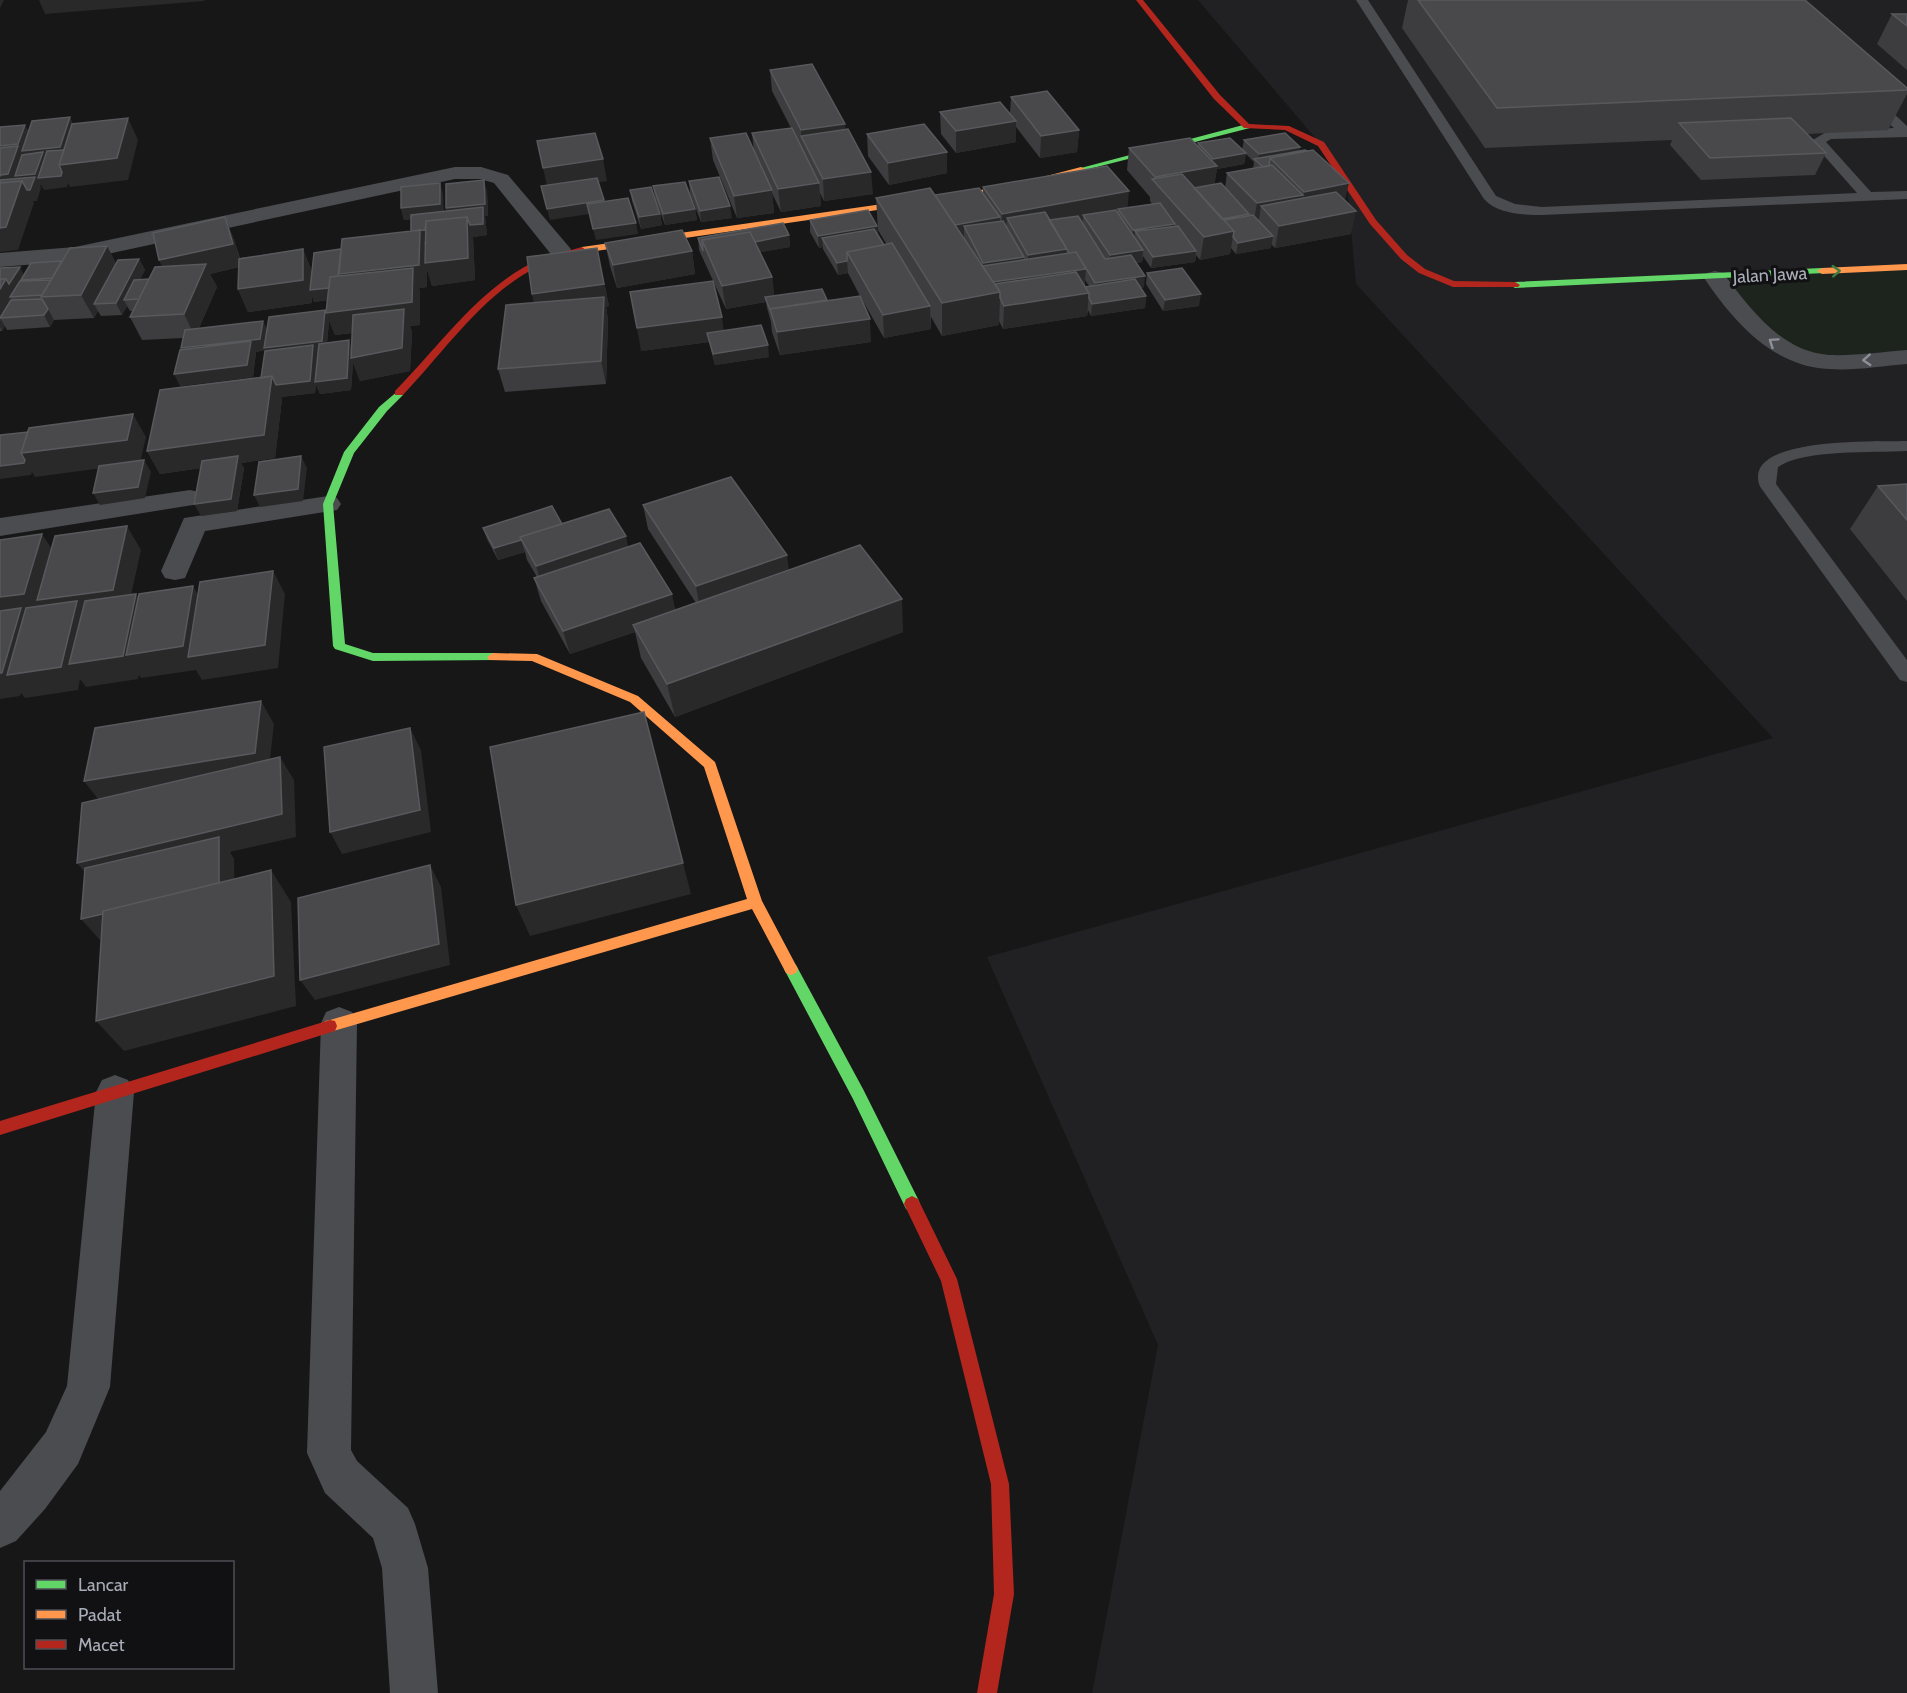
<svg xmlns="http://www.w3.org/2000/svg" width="1907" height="1693" viewBox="0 0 1907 1693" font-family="Cabin,sans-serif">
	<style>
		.built { fill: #212123 }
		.green { fill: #1d241e }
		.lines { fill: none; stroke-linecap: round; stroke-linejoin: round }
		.lane { fill: #4b4c50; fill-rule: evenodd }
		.street { fill: #4b4c50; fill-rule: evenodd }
		.fast { fill: #63d668; fill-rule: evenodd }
		.slow { fill: #ff974d; fill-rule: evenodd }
		.jam { fill: #b3261e; fill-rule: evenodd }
		.wall { fill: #3d3d3f; fill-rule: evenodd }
		.shaded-wall { fill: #29292a; fill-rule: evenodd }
		.building { fill: #49494c; stroke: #58595d; stroke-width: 1.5 }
		.oneway { stroke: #3e7d42 }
		.oneway2 { stroke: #8c9099 }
		.labels { text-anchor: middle; stroke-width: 6; stroke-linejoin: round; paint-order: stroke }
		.far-street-label { font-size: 18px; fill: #a8adb8; stroke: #111113 }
	</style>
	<rect width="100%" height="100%" fill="#171717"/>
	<path class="built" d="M1198,0H1907V1693H1092L1158,1345L987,957L1773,738L1356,284L1346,174Z"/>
	<path class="green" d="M1907,268V357L1827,362L1791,354L1715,278Z"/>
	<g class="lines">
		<path class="lane" d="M1356,0H1368L1496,196L1515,204L1542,207L1857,193L1811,141L1828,131L1894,128L1866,103L1865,100L1871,96L1876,97L1907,126V137L1831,139L1826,142L1871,192L1907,191V199L1542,215C1523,215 1497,214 1484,199Z
			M1907,441V451C1874,453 1803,449 1778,467L1776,484L1907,660V682L1900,680L1761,488C1758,483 1758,480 1758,475C1762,437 1877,442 1907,441Z"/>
		<path class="street" d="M455,167H481L508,175L570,248L573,253L570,258L562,260L554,258L494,183L480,179H455L75,261L0,267V253L75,247Z
			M1715,271L1723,273C1750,308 1781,352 1829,355C1855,356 1881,352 1907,350V364C1881,366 1855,371 1829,369C1772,366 1734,322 1704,278L1707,273Z
			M190,490L199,492L203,498L199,504L0,536V518Z
			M328,496L337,498L341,504L337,510L205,531L185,578L175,580L165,578L161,571L184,518Z
			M339,1007L352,1012L357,1023L351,1450L357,1461L408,1508L415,1524L428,1568L438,1693H390L382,1568L373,1538L325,1493L307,1453L321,1023L326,1012Z
			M115,1075L128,1080L134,1092L110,1387L78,1464L45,1509L16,1541L0,1548V1491L46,1432L67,1386L96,1092L102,1080Z"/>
		<path class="fast" d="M1247,124L1251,126L1250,128L1081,171L1077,169Z
			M1822,268L1825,269V273L1515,288L1510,285L1515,282Z
			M399,390L403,391V395L387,411L354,453L333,504L345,644L373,653H493L499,657L497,660L373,661L335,649L333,646L323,504L344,452L379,407Z
			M791,963L796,965L863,1089L918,1199L920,1204L918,1209L912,1212L906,1209L853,1099L784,969L786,965Z"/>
		<path class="slow" d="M1081,167L1085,169L1084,171L1008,191L582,253L578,250L582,247L1008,186Z
			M1907,264V270L1822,274L1817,271L1822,268Z
			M493,653L537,654L638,696L715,762L762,901L798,969L796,973L791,975L786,973L752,909L330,1032L325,1031L323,1026L325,1021L330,1020L747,899L704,767L630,702L532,661L489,660L487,657Z"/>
		<path class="jam" d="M1136,0H1143L1220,95L1249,124L1289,126L1324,142L1376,220L1407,255L1425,269L1454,281L1515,282L1520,285L1518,287H1453L1419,273L1401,259L1370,224L1318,146L1285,130L1244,128L1214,99Z
			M582,247L586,250L585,252C565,257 546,262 528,272C478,301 442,354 403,395H395V391C436,350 471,299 521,269C540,257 561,253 582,247Z
			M330,1020L335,1021L337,1026L335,1031L0,1135V1121Z
			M912,1196L918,1199L957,1279L1009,1484L1014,1594L997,1693H977L994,1594L991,1484L941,1281L904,1204L906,1199Z"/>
	</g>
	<path class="wall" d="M1408,0H1805L1907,88V94L1888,130L1807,134L1826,153L1815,175L1701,180L1670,145L1672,140L1485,148L1402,28Z
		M1892,14H1907V70L1877,44Z
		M770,70L845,124V129L873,194L824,201L820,193L821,206L781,212L772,193L774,213L737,218L713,160L710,138L754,152L752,133L791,128L772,91Z
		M1011,97L1079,130L1077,152L1040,158L1016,127V142L956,153L941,134L940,112L1010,113Z
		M867,134L947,152V173L889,185L868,156Z
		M1244,140L1300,147L1299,151L1345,200L1351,234L1275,248L1271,244V248L1236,254L1231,248L1230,254L1200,260L1196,255L1195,262L1151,268L1143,256L1142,262L1136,263L1144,287L1141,288L1146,296L1145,308L1091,316L1088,310L1087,316L1003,329L999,321V325L942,336L931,317V329L884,338L860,296L871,342L780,355L772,332L771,322L767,308L766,302L726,309L699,250L698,238L789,235L790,247L760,252L772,277L774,295L827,300L860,296L848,273L838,275L823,249V247L819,248L810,232V220L877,226L878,235L884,245H887L878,230L876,198L983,194V187L1128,207L1152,204L1150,201V197L1127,170L1129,148L1198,146V143L1242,150ZM1246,154L1254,162L1253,169L1227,173L1225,188L1214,185L1217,169L1244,164ZM1085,280L1089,286H1085Z
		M689,181L732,218L701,222L690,193Z
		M653,186L695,209L697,220L665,225L655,197Z
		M630,190L660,214L662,225L641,229L632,201Z
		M487,191L488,216H485L487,235L473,237L475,280L432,286L427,269V287L419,288L420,291V325L410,326L412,332L410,371L360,381L353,362L351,390L320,394L316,384L315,393L281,397L282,399L275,458L241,463L244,468L237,511L201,516V468L160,474L147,451L261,378L265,350L256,352L253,377L180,386L183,338L142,340L130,317L133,311H130L127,306L122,315L101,316L98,311L94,318L54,320L50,327L7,330L5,326L2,331H0V268L24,275L107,246L116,264L139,259L145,270L140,279H149L162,267L225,217L234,240L240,258L303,249L312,272L341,250L411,231V219L404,220L401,208L443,194V211H447L446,208ZM239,267L238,289L248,312L312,303V295L314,302L328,300L326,313L335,335L352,333V348L327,343L329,322L325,310L267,329L199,328L217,287L210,274Z
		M605,243L692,251L695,274L617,288L610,266Z
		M597,248L609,306L606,307L608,320L606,384L505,392L498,369L534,302L532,294Z
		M1147,273L1199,306L1163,311L1146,284Z
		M724,330L769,357L715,365L709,342L641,351Z
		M1907,484V601L1850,529L1878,486Z
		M643,505L789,570L903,632L675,717L641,658L635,632L570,654L541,601L534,578L537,577L527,560L525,552L498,560L487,539L483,528L562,524L628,547L676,610L696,603L648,529Z"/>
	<path class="shaded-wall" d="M0,0H4L0,8Z
		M39,0H205L204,1L45,14Z
		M70,117L75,128L59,165L128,118L138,140L128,180L70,187L68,183L67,187L44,190L41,185H40L41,188L37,201H33L34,203L18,250L0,252V146L25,125L31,136Z
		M1016,121V142L956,153V131Z
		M845,124L846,145L801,137V130Z
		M1079,130L1077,152L1040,158L1041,136Z
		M1300,147L1297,158H1270L1257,162L1259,154Z
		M947,152V173L889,185L888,163Z
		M1246,153L1244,164L1217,169L1214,188L1191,192L1154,182L1155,177L1212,167L1213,159Z
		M603,159L607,181L548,190L543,168Z
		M871,172L873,194L824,201L823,179Z
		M484,180L487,191L488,216H485L487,235L473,237L475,280L432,286L427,269V287L419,288L420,291V325L410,326L412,332L410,371L360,381L353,362L351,390L320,394L316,384L315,393L281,397L282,399L275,458L241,463L244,468L237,511L201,516L194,504L231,499L237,463L160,474L147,451L264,435L269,399H265L260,387L271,386L272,376L276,385L310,381L312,355L269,360L265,350L256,352L253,377L180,386L174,374L247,365L249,352L187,360L181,348L260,339L263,321L268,332L265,348L322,341L325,310L329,322L326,353L317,354L318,357L316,382L347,378L349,340L353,352V358L402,348L403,327L335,335L326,313L412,302V289L347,297L343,285L342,298L314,302L312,295V303L248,312L238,289L303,280V249L312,272V290L337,287L341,249L345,261L344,273L419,265L420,243H414L411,232L467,226V218L449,220L446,208L485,204ZM483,216V224L470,225L467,218ZM468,237V258L427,263V253L424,242Z
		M440,183L443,194L444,215L404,220L401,208Z
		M819,183L821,206L781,212L778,189Z
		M1349,183L1344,205L1299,214L1304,192Z
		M772,190L774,213L737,218L734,196Z
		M1129,191L1127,214L1118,209V215H1083V221L1053,227L1007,218L1006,235L1001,236L1002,214Z
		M1303,195L1298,217L1261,206L1258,225H1253L1257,203Z
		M604,200L606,212L587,204L589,214L550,220L547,209Z
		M730,206L732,218L701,222L700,211Z
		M695,209L697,220L665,225L663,214Z
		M1356,211L1351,234L1275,248L1279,226Z
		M660,214L662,225L641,229L639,217Z
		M1249,214L1247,225L1216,220Z
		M225,217L234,240L242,266L210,274L217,287L195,337L159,260Z
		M1000,217L999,240L964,226V246L953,225Z
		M636,223L638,234L596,240L593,229Z
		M1175,224L1173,236L1135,231L1134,241H1131L1133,230Z
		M877,226L878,237L822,238L823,247L819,248L818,236Z
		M1234,231L1230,254L1200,260L1204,237Z
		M789,235L790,247L711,261L706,250Z
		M1273,236L1271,248L1236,254L1238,243Z
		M107,246L119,269L94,304L98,311L94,318L81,295Z
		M597,248L609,306L606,307L608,320L606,384L601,361L538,316L532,294Z
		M1067,249L1066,272L1086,269L1084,291L1000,298L999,325L942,336V303L983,268V263L1024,257L1023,278L1027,277L1028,255Z
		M1143,250L1142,262L1108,267L1110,255Z
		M692,251L695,274L617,288L613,265Z
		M1196,251L1195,262L1151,268L1153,257Z
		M139,259L145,270L130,299L124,300L127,306L122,315L116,303Z
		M847,261L848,273L838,275L837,263Z
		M20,267L26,279L21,280L23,284L10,297L16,307L0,318L5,326L2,331L0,327V289L6,279Z
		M1145,276L1144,287L1094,295L1095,283Z
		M772,277L775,300L765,297L766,302L726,309L722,286Z
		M1089,293L1087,316L1003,329L1004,306Z
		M1201,294L1199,306L1163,311L1165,300Z
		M1146,296L1145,308L1091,316L1092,304Z
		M930,306L931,329L884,338L883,315Z
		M48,309L54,320L50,327L44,315Z
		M722,317L725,340L707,333L709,342L641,351L637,328Z
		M870,319L871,342L780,355L777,332Z
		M768,345L769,357L715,365L713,354Z
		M133,414L146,437L140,463L35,477L32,472L31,475L0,479V466L21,453Z
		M301,456L307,468L303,501L260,507L254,495Z
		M144,460L151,472L145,498L100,505L93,493Z
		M127,526L141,550L127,613L136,594L150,617L193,586L207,610L273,571L285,594L278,668L202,680L196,670L141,678L139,675L138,679L86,687L80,679L78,690L25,698L21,693L20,696L0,699V597L42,534L57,557Z
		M626,536L631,560L543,589L536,566Z
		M521,540L525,552L498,560L494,548Z
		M787,555L790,578L700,610L696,586Z
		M672,594L677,617L633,625L635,632L570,654L563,631Z
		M902,599L903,632L675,717L667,684Z
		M261,701L274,724L268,776L101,803L84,781Z
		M410,728L421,750L431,832L342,854L330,832Z
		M280,757L294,780L296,837L230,852L234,859L235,907L100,940L81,919L95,885L77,863Z
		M683,863L691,894L530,936L516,905Z
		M430,865L441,887L450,965L315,1000L300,980Z
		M271,870L291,902L296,1006L124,1051L96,1021Z"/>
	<path class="building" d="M1418,0H1805L1907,88V90L1497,108Z
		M1892,14H1907V26Z
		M812,64L845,124L801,130L770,70Z
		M1047,91L1079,130L1041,136L1011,97Z
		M1000,102L1016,121L956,131L940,112Z
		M70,117L60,147L22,151L32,121Z
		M128,118L117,158L59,165L72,124Z
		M1791,118L1826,153L1710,158L1679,123Z
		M924,124L947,152L888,163L867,134Z
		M25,125L18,144L0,146V127Z
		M792,128L819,183L778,189L752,133Z
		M848,129L871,172L823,179L801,136Z
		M595,133L603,159L543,168L537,141Z
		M746,133L772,190L734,196L710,138Z
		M1285,133L1300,147L1259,154L1244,140Z
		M1190,138L1217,166L1155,177L1129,148Z
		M1230,138L1246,153L1213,159L1198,143Z
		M18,146L8,174L1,175L0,176V148Z
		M64,150L59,165L62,172L61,176L38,178L47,151Z
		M1305,150L1307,151L1270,158L1269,166L1263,167L1254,159Z
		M1313,150L1349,183L1304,192L1270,158Z
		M43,152L35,174L15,176L22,155Z
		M1272,165L1303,195L1257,203L1227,173Z
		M1107,166L1129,191L1002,214L983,187Z
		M1182,174L1234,231L1204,237L1152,179Z
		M35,177L30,190H27L22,181L0,183V180Z
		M719,177L730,206L700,211L689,181Z
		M597,178L604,200L547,209L541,186Z
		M484,180L485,204L446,208V184Z
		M22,181L6,227L0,228V183Z
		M685,182L695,209L663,214L653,186Z
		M440,183V204L401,208V187Z
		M1221,183L1249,214L1222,219L1194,188Z
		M651,187L660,214L639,217L630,190Z
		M930,188L1000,292L942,303L876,198Z
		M979,188L1000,217L955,225L935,195Z
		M1336,192L1356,211L1279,226L1261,206Z
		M628,198L636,223L593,229L587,204Z
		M1160,203L1175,224L1133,230L1118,209Z
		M483,207V224L470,225L467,217L426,221L425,230L411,231V215Z
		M868,210L877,226L818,236L810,220Z
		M1116,210L1143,250L1110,255L1083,215Z
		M1045,212L1067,249L1028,255L1007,218Z
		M1253,215L1273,236L1238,243L1233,237L1234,231L1224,220Z
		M1078,216L1105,259L1131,255L1145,276L1095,283L1076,252L1069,253L1049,220Z
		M225,217L233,244L159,260L153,233Z
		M467,217L468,258L425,263L426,221Z
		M1003,221L1024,257L983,263L964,226Z
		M783,223L789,235L755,242L750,232L702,240L703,251L698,238Z
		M1178,226L1196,251L1153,257L1135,231Z
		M874,229L884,245L847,252V261L837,263L822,238Z
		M420,230L419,265L339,274L342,239Z
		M682,230L692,251L613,265L605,243Z
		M750,232L772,277L722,286L702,240Z
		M892,243L930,306L883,315L847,252Z
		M107,246L81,295L41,297L70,248Z
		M597,248L604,284L532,294L527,257Z
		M303,249V280L238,289L239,259Z
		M341,249L338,276L330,277L329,288L310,290L314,253Z
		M1076,252L1086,269L993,282L982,266Z
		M139,259L116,303L94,304L118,260Z
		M62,261L52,278L21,280L31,263Z
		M206,264L184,314L130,317L155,267Z
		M20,267L9,284L6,279H0V268Z
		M413,268L412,302L326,313L330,277Z
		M1182,268L1201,294L1165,300L1147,273Z
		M1076,272L1089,293L1004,306L1000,298V292L995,284Z
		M0,279H6L0,289Z
		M149,279L139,299L124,300L134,280Z
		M1135,279L1146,296L1092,304L1089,298V293L1085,287Z
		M51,280L42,295L10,297L20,281Z
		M713,281L722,317L637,328L630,292Z
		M822,289L827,300L770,309V310L765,297Z
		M860,296L870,319L777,332L770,309Z
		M604,297L601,361L498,369L506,305Z
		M42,299L48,309L44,315L0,318L11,300Z
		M404,309L402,348L351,358L353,315Z
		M325,310L322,341L264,348L269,317Z
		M263,321L260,339L181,348L185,330Z
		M761,325L768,345L713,354L707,333Z
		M349,340L347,378L315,382L319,344Z
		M251,341L247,365L174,374L180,350Z
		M313,345L310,381L276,385L272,376L261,378L265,351Z
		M272,376L264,435L147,451L160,390Z
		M133,414L127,440L21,453L29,428Z
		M28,432L21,453L25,460L24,463L0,466V435Z
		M238,456L231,499L194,504L202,461Z
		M301,456L298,489L254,495L259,462Z
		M144,460L138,487L93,493L99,466Z
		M731,477L787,555L696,586L643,505Z
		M1907,484V520L1878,486Z
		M552,506L562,524L520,537L521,540L494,548L483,528Z
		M609,509L626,536L536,566L520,537Z
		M127,526L113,590L37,600L55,536Z
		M42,534L24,594L0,597V540Z
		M640,543L672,594L563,631L534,578Z
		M860,545L902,599L667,684L633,625Z
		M273,571L265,645L188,657L200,582Z
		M193,586L183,646L126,655L139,594Z
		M136,594L123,656L69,664L85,601Z
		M77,601L61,667L7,675L26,608Z
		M21,608L2,673H0V611Z
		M261,701L255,753L84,781L95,728Z
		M644,712L683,863L516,905L490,747Z
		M410,728L420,810L330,832L324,747Z
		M280,757L282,814L77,863L82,803Z
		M219,837V883L103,911V914L81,919L85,868Z
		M430,865L439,944L300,980L298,898Z
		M271,870L274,976L96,1021L103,911Z"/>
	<defs><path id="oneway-chevron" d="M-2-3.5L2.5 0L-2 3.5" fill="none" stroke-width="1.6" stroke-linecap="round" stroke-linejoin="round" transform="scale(1.5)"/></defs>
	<use class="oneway" href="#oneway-chevron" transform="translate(1836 271) rotate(-3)"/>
	<g class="oneway2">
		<use href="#oneway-chevron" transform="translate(1773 342) rotate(-146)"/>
		<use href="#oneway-chevron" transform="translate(1867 360) rotate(177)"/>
	</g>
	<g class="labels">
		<g class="far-street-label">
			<text transform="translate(1770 275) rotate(-3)" y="6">Jalan Jawa</text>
		</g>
	</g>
	<rect x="24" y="1561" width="210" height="108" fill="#111113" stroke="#4d4f55" stroke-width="1.5"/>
	<rect x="36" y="1580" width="30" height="9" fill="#63d668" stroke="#4d4f55" stroke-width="1.5"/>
	<text x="78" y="1591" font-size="18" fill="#a8adb8">Lancar</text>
	<rect x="36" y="1610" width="30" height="9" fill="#ff974d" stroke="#4d4f55" stroke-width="1.5"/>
	<text x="78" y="1621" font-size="18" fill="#a8adb8">Padat</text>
	<rect x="36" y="1640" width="30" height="9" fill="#b3261e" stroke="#4d4f55" stroke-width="1.5"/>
	<text x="78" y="1651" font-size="18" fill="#a8adb8">Macet</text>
</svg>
